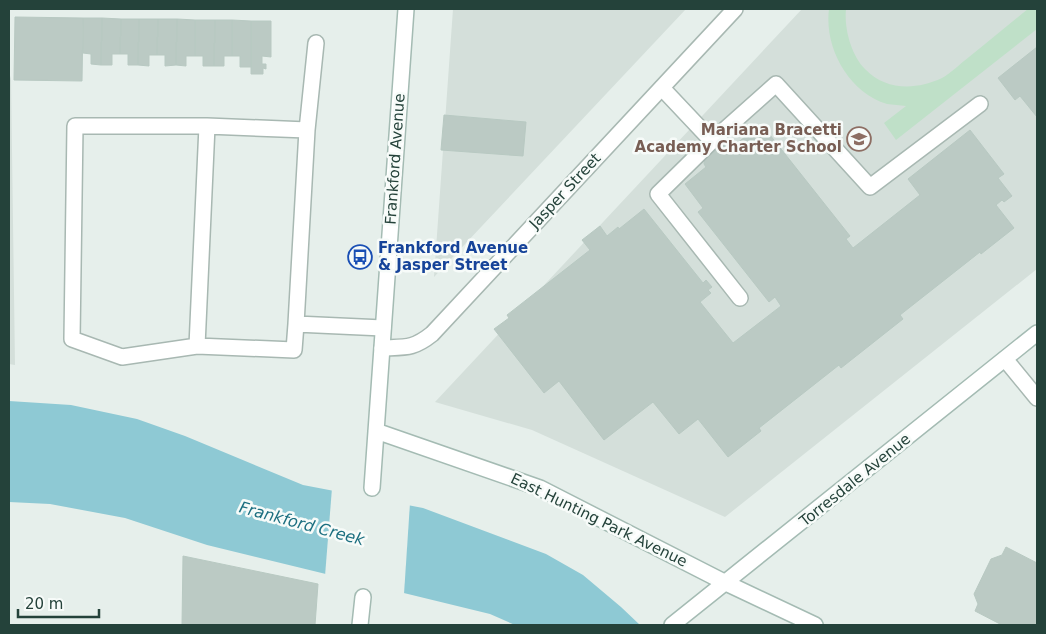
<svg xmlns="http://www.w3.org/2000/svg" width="1046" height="634" viewBox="0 0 1046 634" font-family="'DejaVu Sans',sans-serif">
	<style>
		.built { fill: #d4dfda }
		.green { fill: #bfe0c8 }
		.water { fill: #8ec9d4 }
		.pier { fill: #e6efeb }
		.building { fill: #bbcac4; stroke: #b8c9c2 }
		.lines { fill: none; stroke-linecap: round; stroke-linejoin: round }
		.lane-casing { stroke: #a8b8b2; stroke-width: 18 }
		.street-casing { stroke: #a8b8b2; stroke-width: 18 }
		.secondary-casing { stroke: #a4bbb3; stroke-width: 18 }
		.lane { stroke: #fff; stroke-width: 15 }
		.street { stroke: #fff; stroke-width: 15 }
		.secondary { stroke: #fff; stroke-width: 15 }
		.labels { text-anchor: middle; stroke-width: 5; stroke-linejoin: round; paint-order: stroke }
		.education-label { font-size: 15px; font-weight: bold; fill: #785e54; stroke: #f7fbf9; text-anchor: end }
		.street-label { font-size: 15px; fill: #24423a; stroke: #f7fbf9 }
		.transit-label { font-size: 15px; font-weight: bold; fill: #164399; stroke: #f7fbf9; text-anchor: start }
		.water-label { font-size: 16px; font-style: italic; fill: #1c6f80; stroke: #f7fbf9 }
	</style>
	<rect width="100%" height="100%" fill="#e6efeb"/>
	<path class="built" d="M453,9H686L434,277Z
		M802,9H1037V269L725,517L532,430L435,402Z
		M9,72L11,79L15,365L9,364Z"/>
	<path class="green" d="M829,9H846C844,28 851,55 865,69C886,91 916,90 942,78C951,73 961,63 969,57C989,41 1008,25 1028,9H1037V29L896,140L884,123L906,106C900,105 893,105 887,104C848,92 824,47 829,9Z"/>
	<path class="water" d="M9,401L71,405L137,419L185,436L303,485L423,508L546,554L583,575L621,607L640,625H515L490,614L207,545L125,518L50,504L9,502Z"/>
	<path class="pier" d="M332,488L410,503L404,594L325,576Z"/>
	<path class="building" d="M15,17L83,18L82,81L14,80Z
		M83,18H102L101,65L91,64V54L83,53Z
		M102,18L121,19L120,54H112V65H101Z
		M121,19H139L138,65H128V54H120Z
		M139,19H158L157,55H149V66L138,65Z
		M158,19H177L176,65L165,66V55H157Z
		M177,19L195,20V56H186V66L176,65Z
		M195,20H215L214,66H203V56H195Z
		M215,20H232V56H224V66H214Z
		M232,20L251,21V67H240V56H232Z
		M251,21H271V57L262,56V64H266V69L263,68V74H251Z
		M1037,47V117L1020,96L1015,100L998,78Z
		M444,115L526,122L523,156L441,150Z
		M756,128L761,134L766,130L850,236L846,239L853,248L920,195L908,179L970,130L1004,174L998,178L1012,196L1004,202L1002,200L996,205L1014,228L981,254L980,252L900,315L903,319L841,368L839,365L759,428L761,431L728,457L698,419L679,434L653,402L604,440L559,381L544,393L494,329L509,318L507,315L590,250L582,240L600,226L607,236L618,227L619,229L644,209L703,283L706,280L712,287L708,290L711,293L700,302L733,343L781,306L775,297L769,302L698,212L703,208L685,184L706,167L704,164L705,153L720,141L733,142L735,145Z
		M1006,547L1037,563V620L1035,625H1002L975,611L978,604L974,594L991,559L1002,555Z
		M183,556L318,584L315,625H182Z"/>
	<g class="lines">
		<g class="lane-casing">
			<path id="lane" d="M316,43L307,130L296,324L383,328
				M662,88L712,141
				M740,298L658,194L712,141L776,84L870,187L980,104
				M296,324L294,350L197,346L207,126L307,130
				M197,346L122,357L72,339L75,126H207
				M1005,359L1037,398"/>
		</g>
		<g class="street-casing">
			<path id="street" d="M382,348C406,347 413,349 432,334L735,9"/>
		</g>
		<g class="secondary-casing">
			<path id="secondary" d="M376,431L540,488L726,583L815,625
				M372,488L406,9
				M360,625L363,597
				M672,625L1037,333"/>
		</g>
		<use href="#lane" class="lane"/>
		<use href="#street" class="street"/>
		<use href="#secondary" class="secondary"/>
	</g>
	<defs>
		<g id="school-ring" transform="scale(1.25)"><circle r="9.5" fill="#f7fbf9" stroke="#8d6e63" stroke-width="1.5"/><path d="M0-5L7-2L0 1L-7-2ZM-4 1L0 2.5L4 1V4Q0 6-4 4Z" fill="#8d6e63"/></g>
		<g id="bus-ring" transform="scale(1.25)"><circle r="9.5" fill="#f7fbf9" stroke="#1a4fb4" stroke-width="1.5"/><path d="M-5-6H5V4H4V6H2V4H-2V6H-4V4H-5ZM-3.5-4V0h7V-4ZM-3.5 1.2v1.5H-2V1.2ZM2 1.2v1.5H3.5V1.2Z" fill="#1a4fb4"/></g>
	</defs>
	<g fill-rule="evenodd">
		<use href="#school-ring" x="859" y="139"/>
		<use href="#bus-ring" x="360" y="257"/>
	</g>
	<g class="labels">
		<g class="education-label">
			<text x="842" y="135">Mariana Bracetti<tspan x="842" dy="17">Academy Charter School</tspan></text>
		</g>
		<g class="street-label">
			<text transform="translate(395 159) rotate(-86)" y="5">Frankford Avenue</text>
			<text transform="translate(565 191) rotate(-47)" y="5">Jasper Street</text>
			<text transform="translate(855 480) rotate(-39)" y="5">Torresdale Avenue</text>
			<text transform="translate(599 520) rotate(26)" y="5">East Hunting Park Avenue</text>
		</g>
		<g class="transit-label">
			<text x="378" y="253">Frankford Avenue<tspan x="378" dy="17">&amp; Jasper Street</tspan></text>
		</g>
		<g class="water-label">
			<text transform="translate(302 523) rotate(15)" y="6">Frankford Creek</text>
		</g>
	</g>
	<rect width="1046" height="634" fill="none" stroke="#24423a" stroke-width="20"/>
	<path d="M18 609v8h81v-8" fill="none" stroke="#24423a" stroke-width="2.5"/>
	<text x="25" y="609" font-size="15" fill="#24423a" stroke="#f7fbf9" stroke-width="4" paint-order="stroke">20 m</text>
</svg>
